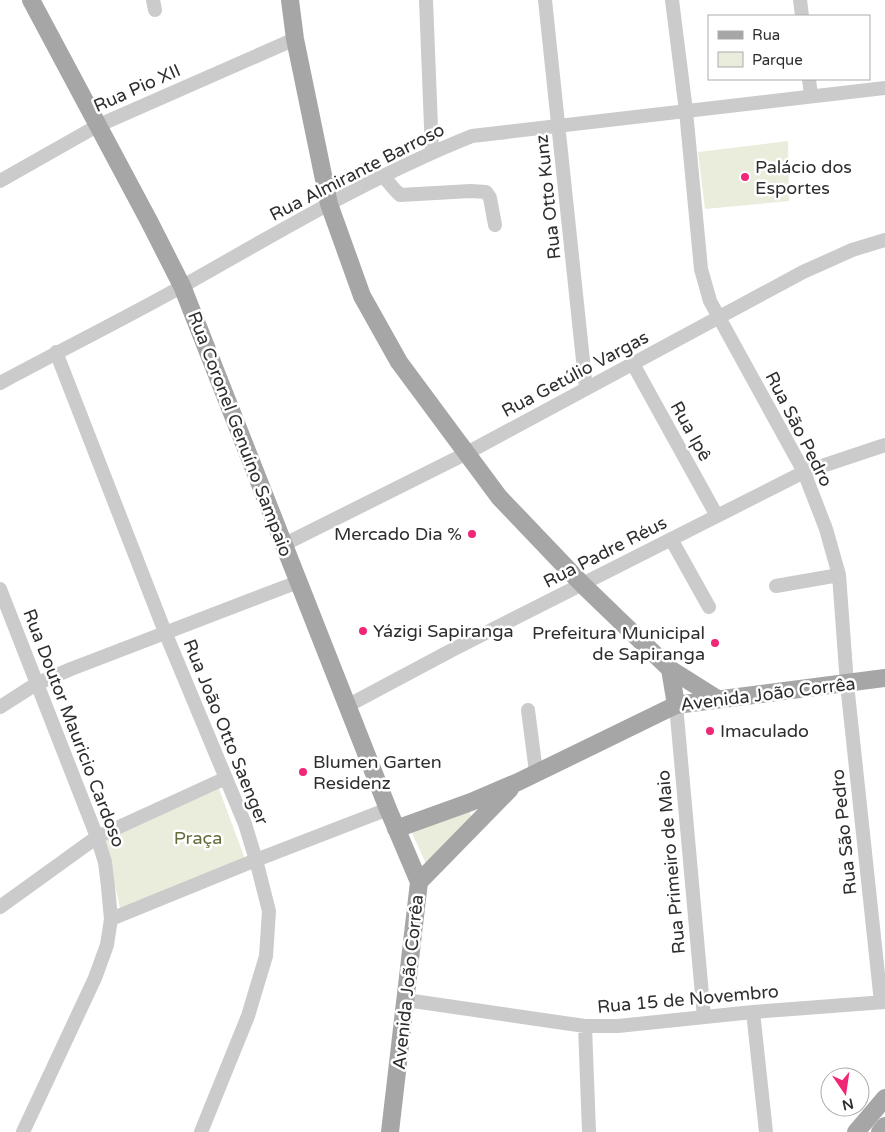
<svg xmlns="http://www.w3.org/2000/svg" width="885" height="1132" viewBox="0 0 885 1132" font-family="'Varela Round',sans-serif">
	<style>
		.green { fill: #eaeddb }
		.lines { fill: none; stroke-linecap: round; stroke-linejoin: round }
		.minor { stroke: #cbcbcb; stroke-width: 14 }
		.major { stroke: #a6a6a6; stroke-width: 18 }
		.poi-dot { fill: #f02677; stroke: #fff; stroke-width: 2 }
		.labels { text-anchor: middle; stroke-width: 5; stroke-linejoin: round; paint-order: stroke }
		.street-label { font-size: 18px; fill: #2e2e2e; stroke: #fff }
		.poi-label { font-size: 18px; fill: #2e2e2e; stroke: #fff; text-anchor: start }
		.park-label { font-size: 18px; fill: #626d39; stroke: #fff }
	</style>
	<rect width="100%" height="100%" fill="#fff"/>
	<path class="green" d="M788,141L789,201L705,209L698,152Z
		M219,789L245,859L120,908L105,840Z
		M469,809L472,819L427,866L412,833Z"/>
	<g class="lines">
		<path class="minor" d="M153,0L155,10
			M426,0L432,152
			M545,0L586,389
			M672,0L686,111L701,269L710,301L804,472L826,529L839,575L847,684L881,1002
			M800,0L802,16
			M809,79L811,96
			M384,177L395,190L400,195L471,191L486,192L490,198L495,225
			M0,181L97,126L295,39
			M56,352L165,632L245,824L256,860L269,911L266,956L248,1016L201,1132
			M633,364L717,516
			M0,383C63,349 128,317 190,282C282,230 374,175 472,136L885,88
			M671,539L709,607
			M283,545L465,454L803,272L852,250L885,240
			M776,586L839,575
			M0,589L97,837L105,862L108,887L111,919L107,945L95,978L23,1132
			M676,705L704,1017
			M347,706L452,650L804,472L885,445
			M0,707L36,684L71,669L298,582
			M528,710L536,772
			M0,907L97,837L226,778
			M111,919L256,860L388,809
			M406,1000L585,1026H618L753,1012L885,1002
			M753,1012L766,1132
			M585,1026L589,1132"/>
		<path class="major" d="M31,0L149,221L182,286L388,809L419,882
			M290,0L295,39L329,204L362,296L399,362L499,497L583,585L670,669L716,698
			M670,669L676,705
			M396,829L471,802L518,782L676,705L885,678
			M390,1132L419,882L510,789
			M856,1132L885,1098
			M880,1132L885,1126"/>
	</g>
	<g class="poi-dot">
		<circle cx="745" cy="177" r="5"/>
		<circle cx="472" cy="534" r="5"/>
		<circle cx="363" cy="631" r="5"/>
		<circle cx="715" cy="643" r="5"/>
		<circle cx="710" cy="731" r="5"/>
		<circle cx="303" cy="772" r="5"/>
	</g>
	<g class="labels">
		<g class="street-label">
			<text transform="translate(137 88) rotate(-24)" y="6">Rua Pio XII</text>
			<text transform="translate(357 172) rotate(-27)" y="6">Rua Almirante Barroso</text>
			<text transform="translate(548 197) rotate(-96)" y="6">Rua Otto Kunz</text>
			<text transform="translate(575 374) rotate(-28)" y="6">Rua Getúlio Vargas</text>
			<text transform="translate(799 429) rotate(63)" y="6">Rua São Pedro</text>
			<text transform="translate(691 431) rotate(61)" y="6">Rua Ipê</text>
			<text transform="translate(240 434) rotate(69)" y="6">Rua Coronel Genuíno Sampaio</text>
			<text transform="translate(605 552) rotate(-27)" y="6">Rua Padre Réus</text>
			<text transform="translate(768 694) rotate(-7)" y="6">Avenida João Corrêa</text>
			<text transform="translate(74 728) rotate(69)" y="6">Rua Doutor Mauricio Cardoso</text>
			<text transform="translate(226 732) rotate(68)" y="6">Rua João Otto Saenger</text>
			<text transform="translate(844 832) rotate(-96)" y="6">Rua São Pedro</text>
			<text transform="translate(671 862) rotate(-95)" y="6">Rua Primeiro de Maio</text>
			<text transform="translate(408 982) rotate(-84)" y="6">Avenida João Corrêa</text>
			<text transform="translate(688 999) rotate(-5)" y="6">Rua 15 de Novembro</text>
		</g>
		<g class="poi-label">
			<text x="755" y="173">Palácio dos<tspan x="755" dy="21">Esportes</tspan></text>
			<text x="462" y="540" text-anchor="end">Mercado Dia %</text>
			<text x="373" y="637">Yázigi Sapiranga</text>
			<text x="705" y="639" text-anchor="end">Prefeitura Municipal<tspan x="705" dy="21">de Sapiranga</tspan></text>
			<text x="720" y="737">Imaculado</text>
			<text x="313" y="768">Blumen Garten<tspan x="313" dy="21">Residenz</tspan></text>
		</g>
		<g class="park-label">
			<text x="198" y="844">Praça</text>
		</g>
	</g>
	<rect x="708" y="15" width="162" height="65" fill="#ffffff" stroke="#ababab"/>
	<rect x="718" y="31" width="25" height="8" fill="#a6a6a6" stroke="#ababab"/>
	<text x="752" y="40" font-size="15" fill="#2e2e2e">Rua</text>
	<rect x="718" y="52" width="25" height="15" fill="#eaeddb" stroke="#ababab"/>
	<text x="752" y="65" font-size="15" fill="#2e2e2e">Parque</text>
	<g transform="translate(845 1092) rotate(167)"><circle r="24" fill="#ffffff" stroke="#ababab"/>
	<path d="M0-4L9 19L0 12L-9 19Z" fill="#f02677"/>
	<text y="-8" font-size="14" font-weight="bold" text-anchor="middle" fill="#2e2e2e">N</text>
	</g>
</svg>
